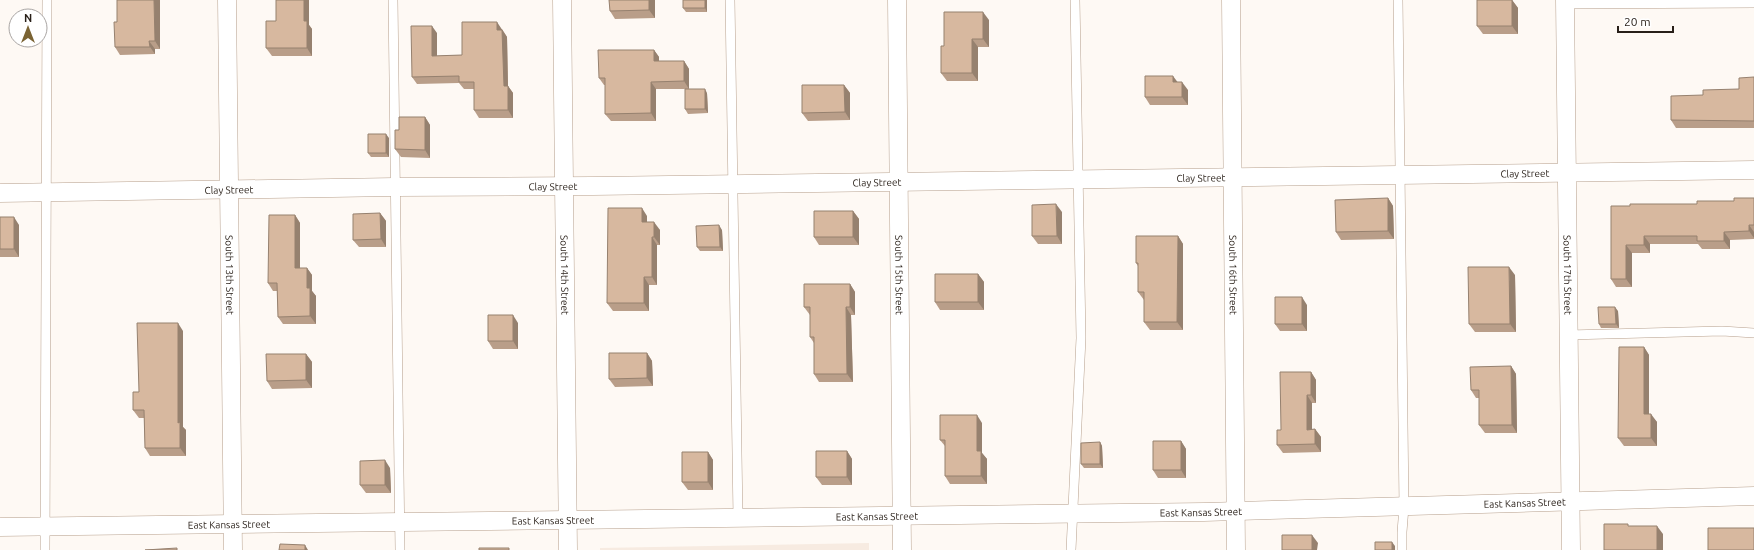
<svg xmlns="http://www.w3.org/2000/svg" width="1754" height="550" viewBox="0 0 1754 550" font-family="Ubuntu,sans-serif">
	<style>
		.built { fill: #f7ebe1 }
		.lines { fill: none; stroke-linecap: round; stroke-linejoin: round }
		.lane-casing { stroke: #b7a08d; stroke-width: 10 }
		.street-casing { stroke: #b7a08d; stroke-width: 19 }
		.lane { stroke: #fff; stroke-width: 9 }
		.street { stroke: #fff; stroke-width: 18 }
		.wall { fill: #b99e89 }
		.shaded-wall { fill: #96816f }
		.building { fill: #d7b89f; stroke: #96816f }
		.labels { text-anchor: middle; stroke-width: 3; stroke-linejoin: round; paint-order: stroke }
		.street-label { font-size: 10px; fill: #281f18; stroke: #fff }
	</style>
	<rect width="100%" height="100%" fill="#fef9f4"/>
	<path class="built" d="M869,543V550H600V548Z"/>
	<g class="lines">
		<g class="lane-casing">
			<path id="lane" d="M393,0L400,550
				M730,0L738,518
				M1398,0L1404,507L1402,532V550
				M1565,4L1754,3
				M1568,335L1722,331L1754,333
				M45,550L47,0
				M1071,550L1081,338L1075,0"/>
		</g>
		<g class="street-casing">
			<g id="street">
				<path id="s1" d="M227,0L233,550"/>
				<path id="s2" d="M562,0L568,550"/>
				<path id="s3" d="M897,0L902,550"/>
				<path id="s4" d="M1231,0L1236,550"/>
				<path id="s5" d="M1565,0L1571,550"/>
				<path id="s6" d="M0,193L395,187L593,186L1754,170"/>
				<path id="s7" d="M0,527L1204,512L1754,496"/>
			</g>
		</g>
		<use href="#lane" class="lane"/>
		<use href="#street" class="street"/>
	</g>
	<path class="wall" d="M117,0H160V49H155V54L120,55L115,47L117,22Z
		M609,0H655V18L615,19L610,11Z
		M683,0H707V12H686L683,8Z
		M1512,0L1518,8V34H1483L1477,26Z
		M989,20V47H978V81H947L941,73L944,46Z
		M276,21L309,25L312,29V56H272L266,48Z
		M502,29L507,37L508,86L513,93V118H479L474,110V89H464L459,83L417,84L412,77L437,33V56L462,55Z
		M654,50L659,57V61H684L689,69V89H656V121H611L605,114V85H604L599,78Z
		M1754,77V128H1676L1671,120L1703,95L1739,89Z
		M844,85L850,93V120L808,121L802,113Z
		M1188,90V105H1150L1145,97Z
		M707,93L708,113L688,114L685,109Z
		M425,117L430,125V158L401,157L395,149L399,130Z
		M389,138V157H371L368,153Z
		M1388,198L1393,206L1394,239L1341,240L1336,232Z
		M1754,198V239L1730,240V249H1702L1698,244H1650V253H1632V287H1616L1611,279L1630,206L1697,204L1734,201Z
		M853,211L859,219V245H819L814,237Z
		M1062,212V244H1038L1032,236Z
		M380,213L386,221V247H359L353,240Z
		M295,215L300,223V268H307L312,275V291L316,296V324H283L278,317L277,291H273L268,283Z
		M647,216V222L660,230V245H657V285H649V311H613L607,303Z
		M0,217L19,225V257H0Z
		M722,230L723,251H700L697,247Z
		M1178,236L1183,244V330H1150L1144,322V300L1138,292V266L1136,263Z
		M978,274L984,282V310H940L935,302Z
		M1515,275L1516,332H1475L1469,324Z
		M850,284L855,292V315H851L853,382H819L814,374V343L810,337V315L804,307Z
		M1307,305V331H1280L1275,324Z
		M1618,311L1619,328H1601L1599,324Z
		M518,323V349H493L488,341Z
		M183,331V427L186,430V456H150L145,448L144,418H139L133,410L139,392Z
		M1644,347L1649,355V414L1657,422V446H1624L1618,438Z
		M647,353L652,361L653,386L615,387L609,379Z
		M306,354L312,362V388L272,389L267,381Z
		M1511,366L1516,374L1517,433H1485L1479,425V398H1476L1471,390Z
		M1311,372L1316,380V403H1312V430L1315,429L1321,437V452L1283,453L1277,445L1281,430Z
		M982,423V453L987,459V484H950L945,476V446L940,440Z
		M1181,441L1186,449V478H1158L1153,470Z
		M1100,442L1102,446L1103,468H1084L1081,464Z
		M847,451L852,459V485H822L816,477Z
		M708,452L713,460V490H688L682,482Z
		M390,468L391,493H366L360,485Z"/>
	<path class="shaded-wall" d="M154,0H160V49L155,41Z
		M304,0H309V25L312,29V56L307,48L304,21Z
		M649,0H655V18L649,10Z
		M705,0H707V12L705,8Z
		M1512,0L1518,8V34L1512,26Z
		M983,12L989,20V47L983,39Z
		M497,22L507,37L508,88V86L513,93V118L508,110L504,86L497,30Z
		M432,26L437,33V63L432,56Z
		M972,39L978,47V81L972,73Z
		M149,41L155,49V54L150,47Z
		M654,50L659,57V69L654,61Z
		M684,61L689,69V89L684,81Z
		M1173,76L1179,84L1173,82Z
		M651,82L656,89V121L651,113Z
		M1182,82L1188,90V105L1182,97Z
		M844,85L850,93V120L845,112Z
		M705,89L707,93L708,113L705,109Z
		M425,117L430,125V158L425,150Z
		M386,134L389,138V157L386,153Z
		M1388,198L1393,206L1394,239L1388,231Z
		M1056,204L1062,212V244L1057,236Z
		M642,208L647,216V230L642,222Z
		M853,211L859,219V245L853,237Z
		M380,213L386,221V247L381,239Z
		M295,215L300,223V275L295,268Z
		M14,217L19,225V257L14,249Z
		M654,222L660,230V245L654,237Z
		M719,225L722,230L723,251L720,247Z
		M1749,225L1754,232V238L1749,231Z
		M1724,232L1730,240V249L1724,241Z
		M1178,236L1183,244V330L1177,322Z
		M1644,236L1650,244V253L1644,245Z
		M652,237L657,245V285L652,277Z
		M1626,245L1632,253V287L1626,279Z
		M1509,267L1515,275L1516,332L1510,324Z
		M307,268L312,275V291L316,296V324L310,316L307,288Z
		M978,274L984,282V310L978,302Z
		M644,277L649,285V311L644,303Z
		M850,284L855,292V315L850,307Z
		M1302,297L1307,305V331L1302,324Z
		M846,307L851,315L853,382L847,374Z
		M1615,307L1618,311L1619,328L1616,324Z
		M513,315L518,323V349L513,341Z
		M178,323L183,331V427L186,430V456L180,448L178,423Z
		M1644,347L1649,355V422L1644,414Z
		M647,353L652,361L653,386L647,378Z
		M306,354L312,362V388L306,380Z
		M1511,366L1516,374L1517,433L1512,425Z
		M1311,372L1316,380V403L1311,395Z
		M1307,395L1312,403V437L1307,430Z
		M1651,414L1657,422V446L1651,438Z
		M977,415L982,423V453L987,459V484L981,476L977,451Z
		M1315,429L1321,437V452L1315,444Z
		M1181,441L1186,449V478L1181,470Z
		M1100,442L1102,446L1103,468L1100,464Z
		M847,451L852,459V485L847,477Z
		M708,452L713,460V490L708,482Z
		M385,460L390,468L391,493L385,485Z
		M1657,526L1663,534V550H1657Z
		M1312,535L1318,543L1317,550H1312Z
		M1392,542L1395,546V550H1392Z
		M305,545L308,550H305Z"/>
	<path class="building" d="M117,0H154L155,41H149L150,47H115L114,22H117Z
		M276,0H304V21H307V48H266V21H276Z
		M609,0H649V10L610,11Z
		M683,0H705V8H683Z
		M1477,0H1512V26H1477Z
		M944,12H983V39H972V73H941V46H944Z
		M462,22H497V30H502L504,86H508V110H474V82H459V76L412,77L411,26H432V56L462,55Z
		M598,50H654V61H684V81L651,82V113L605,114V78H599Z
		M1145,76H1173V82H1182V97H1145Z
		M1754,77V121L1671,120V96L1703,95V90L1739,89V78Z
		M802,85H844L845,112L802,113Z
		M685,89H705V109H685Z
		M399,117H425V150L395,149V130H399Z
		M368,134H386V153H368Z
		M1388,198V231L1336,232L1335,200Z
		M1734,198H1754V225H1749V231L1724,232V241H1697V236H1644V245H1626V279H1611V206H1630V204H1697V201H1734Z
		M1056,204L1057,236H1032V205Z
		M608,208H642V222H654V237H652V277H644V303H607Z
		M814,211H853V237H814Z
		M380,213L381,239L353,240V214Z
		M269,215H295V268H307V288H310V316L278,317L277,283H268Z
		M0,217H14V249H0Z
		M719,225L720,247H697L696,226Z
		M1136,236H1178L1177,322H1144V292H1138V263H1136Z
		M1468,267H1509L1510,324H1469Z
		M935,274H978V302H935Z
		M804,284H850V307H846L847,374H814V337H810V307H804Z
		M1275,297H1302V324H1275Z
		M1598,307H1615L1616,324H1599Z
		M488,315H513V341H488Z
		M137,323H178V423L180,422V448H145L144,410H133V392H139Z
		M1619,347H1644V414H1651V438H1618Z
		M609,353H647V378L609,379Z
		M266,354H306V380L267,381Z
		M1511,366L1512,425H1479V390H1471L1470,367Z
		M1280,372H1311V395H1307V430L1315,429V444L1277,445V430H1281Z
		M940,415H977V451H981V476H945V440H940Z
		M1153,441H1181V470H1153Z
		M1100,442V464H1081V443Z
		M816,451H847V477H816Z
		M682,452H708V482H682Z
		M385,460V485H360V461Z
		M1604,524H1628V526H1657V550H1604Z
		M1708,528H1754V550H1708Z
		M1282,535H1312V550H1282Z
		M1375,542H1392V550H1375Z
		M280,544L305,545V550H279Z
		M177,548V550H145Z
		M479,548H509V550H479Z"/>
	<g class="labels">
		<g class="street-label">
			<text dy="4" stroke="none"><textPath href="#s6" startOffset="1525">Clay Street</textPath></text>
			<text dy="4" stroke="none"><textPath href="#s6" startOffset="1201">Clay Street</textPath></text>
			<text dy="4" stroke="none"><textPath href="#s6" startOffset="877">Clay Street</textPath></text>
			<text dy="4" stroke="none"><textPath href="#s6" startOffset="553">Clay Street</textPath></text>
			<text dy="4" stroke="none"><textPath href="#s6" startOffset="229">Clay Street</textPath></text>
			<text dy="4" stroke="none"><textPath href="#s1" startOffset="275">South 13th Street</textPath></text>
			<text dy="4" stroke="none"><textPath href="#s2" startOffset="275">South 14th Street</textPath></text>
			<text dy="4" stroke="none"><textPath href="#s3" startOffset="275">South 15th Street</textPath></text>
			<text dy="4" stroke="none"><textPath href="#s4" startOffset="275">South 16th Street</textPath></text>
			<text dy="4" stroke="none"><textPath href="#s5" startOffset="275">South 17th Street</textPath></text>
			<text dy="4" stroke="none"><textPath href="#s7" startOffset="1525">East Kansas Street</textPath></text>
			<text dy="4" stroke="none"><textPath href="#s7" startOffset="1201">East Kansas Street</textPath></text>
			<text dy="4" stroke="none"><textPath href="#s7" startOffset="877">East Kansas Street</textPath></text>
			<text dy="4" stroke="none"><textPath href="#s7" startOffset="553">East Kansas Street</textPath></text>
			<text dy="4" stroke="none"><textPath href="#s7" startOffset="229">East Kansas Street</textPath></text>
		</g>
	</g>
	<g transform="translate(28 28)"><circle r="19" fill="#ffffff" stroke="#a9a5a3"/>
	<path d="M0-3L7 15L0 10L-7 15Z" fill="#7a6333"/>
	<text y="-6" font-size="11" font-weight="bold" text-anchor="middle" fill="#281f18">N</text>
	</g>
	<path d="M1618 26v6h55v-6" fill="none" stroke="#281f18" stroke-width="2"/>
	<text x="1624" y="26" font-size="12" fill="#281f18" stroke="#ffffff" stroke-width="3" paint-order="stroke">20 m</text>
</svg>
